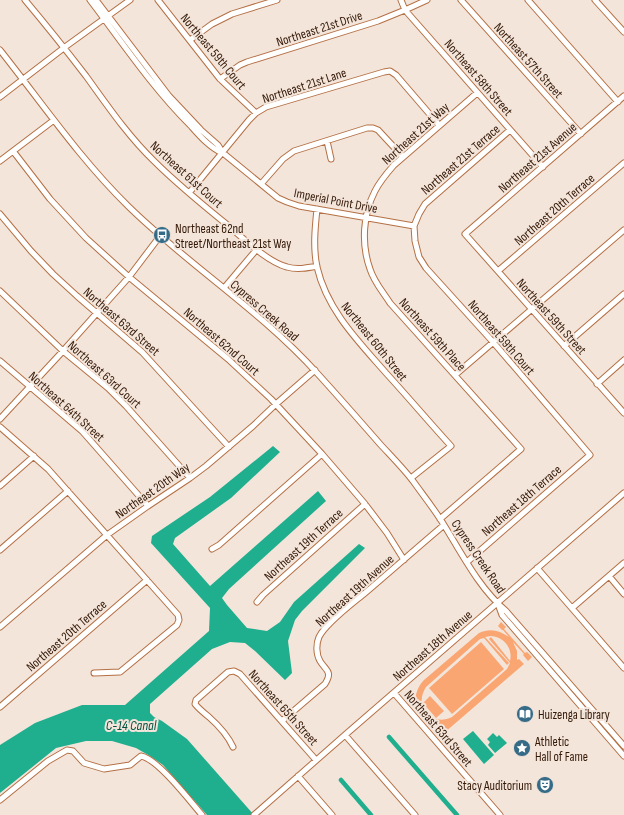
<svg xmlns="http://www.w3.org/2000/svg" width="624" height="815" viewBox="0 0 624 815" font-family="'Sofia Sans Condensed',sans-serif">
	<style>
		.green { fill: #f9a673; fill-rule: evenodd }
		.water { fill: #1fae8e }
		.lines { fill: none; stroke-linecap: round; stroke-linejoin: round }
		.canal { stroke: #1fae8e; stroke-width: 4.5 }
		.minor-casing { stroke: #b47044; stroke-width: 7 }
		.minor { stroke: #fff; stroke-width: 5 }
		.labels { text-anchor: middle; stroke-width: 4; stroke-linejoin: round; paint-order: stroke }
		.street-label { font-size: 13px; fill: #331806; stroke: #f4e5db }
		.poi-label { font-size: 13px; fill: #331806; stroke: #f4e5db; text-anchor: start }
		.water-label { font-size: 14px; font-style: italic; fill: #035141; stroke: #f4e5db }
	</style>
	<rect width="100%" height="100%" fill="#f4e5db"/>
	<path class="green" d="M501,622L506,627L504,629L525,653L527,652L532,657L528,661L523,655L524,654L513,642L517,651V660L519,659L524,664L444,733L440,728L441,726C417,725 407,698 424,680L479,633C490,628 499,630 509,637L503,630H502L498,626ZM491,636C504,637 513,648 510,661L491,637L489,639L510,663L507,669L452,717C432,727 413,707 426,687L480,639L484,638L507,665L509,663L485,637Z
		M481,642L504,669L452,714L429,688Z
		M430,696L444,711L436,718L423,703Z"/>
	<path class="water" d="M273,446L280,452L231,498L175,538L173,544L210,586L318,491L326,501L229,589L222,598L227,605L247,628L267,631L280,622L294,602L359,544L365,548L302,611L295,620L288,641L292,673L285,680L255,651L245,643L230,642L212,649L150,704V713L154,717L162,721L187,739L254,815H207L163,765L150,756L136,748L112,741H86L56,748L0,793V745L35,723L82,705H125L209,631L210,608L151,543L152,536L210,497Z
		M473,731L494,755L484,764L463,739Z
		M493,733L497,737L499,735L507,743L495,753L488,745L490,742L487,739Z"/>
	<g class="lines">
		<path class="canal" d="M389,737L457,815
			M341,780L371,815"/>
		<g class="minor-casing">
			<path id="minor" d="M25,0C46,25 66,50 86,76C107,105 128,136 154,161C178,185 204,206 230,227C245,240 268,262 287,267C297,270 307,268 317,266
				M90,0C122,42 152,87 190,125C199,135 209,147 222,153
				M96,0L169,96L201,130L218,145L223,153L278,198L287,202L299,206L414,226
				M158,0L220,79L256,113
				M401,0L405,10L543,167
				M461,0L581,134
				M528,0L618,102
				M595,0L624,32
				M190,40L212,24L232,14L277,0
				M0,50C42,103 80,159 128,206C188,265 260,310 317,373C338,396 359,420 380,444C391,456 403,468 413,481C423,495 435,510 444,525C462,554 479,588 506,611L624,746
				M220,79L240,65L247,62L378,21L405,10L427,0
				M624,96L465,234L624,413
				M0,97L65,47L130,0
				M327,141L331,159
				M13,151L50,199L86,238L129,277L228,359L271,399L322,454L365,504L387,533L404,560
				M0,161L54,120
				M261,184L283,159L294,151L367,128H373L378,130L403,157
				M189,193L249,120L256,113L266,107L384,72L390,71L396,75L439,125
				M317,209C315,228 313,248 317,267C327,310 358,341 386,373C408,397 429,422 451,446L411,478
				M0,214L31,251L53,274L77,296L142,352L229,447
				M498,271L624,163
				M224,288L257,249
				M0,291L63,351L108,388L126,406L190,478
				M564,346L624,294
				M0,361L82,431L148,506
				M455,375L624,230
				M597,384L624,360
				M0,419L63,351L129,277L160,236
				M0,427L48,469L178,615L179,620L177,625L120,672L94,673
				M0,486L34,456
				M440,519L521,449L390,303C383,292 374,282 370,269C361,244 363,214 375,191C380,181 387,173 394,165L477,93
				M212,549L219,545L322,454
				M0,550L68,491
				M467,562L590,455L493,342L426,268L419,257L415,241L414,226L419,214L425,204L510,130
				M537,568L624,668
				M609,576L624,594
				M257,602L263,595L365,504
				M498,604L502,615L624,756
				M572,608L624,563
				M0,627L107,535L148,506L190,478L206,466L253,426L276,404L315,370
				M394,693L500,815
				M0,707L147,580
				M282,721L325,684C333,671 326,671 320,661C316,654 316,644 319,637C326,623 353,603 365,593C392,570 418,547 444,525
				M345,735L415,815
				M233,747C228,736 218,725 209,717C204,713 199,709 195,704L196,700L228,672L234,671L240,674L316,760
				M298,776L332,815
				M0,800L48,761L67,750L73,751L84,763L104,769L130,765L141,756C158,759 190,801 202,815
				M254,815L345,735L624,493"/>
		</g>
		<use href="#minor" class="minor"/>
	</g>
	<defs>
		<g id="bus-disc" transform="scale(0.9)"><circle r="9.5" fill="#356b86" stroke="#f4e5db"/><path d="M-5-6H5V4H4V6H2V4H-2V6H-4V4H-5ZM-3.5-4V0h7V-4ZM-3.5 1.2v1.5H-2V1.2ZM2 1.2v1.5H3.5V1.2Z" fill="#fff"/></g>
		<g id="library-disc" transform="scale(0.9)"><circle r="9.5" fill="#356b86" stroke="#f4e5db"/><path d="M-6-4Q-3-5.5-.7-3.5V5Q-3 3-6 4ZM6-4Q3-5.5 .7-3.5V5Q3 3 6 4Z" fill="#fff"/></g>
		<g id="sight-disc" transform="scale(0.9)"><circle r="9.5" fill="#356b86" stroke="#f4e5db"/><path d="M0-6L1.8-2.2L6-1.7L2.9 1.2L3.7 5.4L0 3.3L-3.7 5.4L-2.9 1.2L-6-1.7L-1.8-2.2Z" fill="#fff"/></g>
		<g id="theatre-disc" transform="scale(0.9)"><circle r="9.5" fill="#356b86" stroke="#f4e5db"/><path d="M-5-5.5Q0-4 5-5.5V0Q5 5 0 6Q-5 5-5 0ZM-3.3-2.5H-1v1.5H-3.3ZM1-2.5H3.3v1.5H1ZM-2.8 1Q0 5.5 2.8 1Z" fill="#fff"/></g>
	</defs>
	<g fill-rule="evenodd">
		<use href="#bus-disc" x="162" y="235"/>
		<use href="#library-disc" x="525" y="714"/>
		<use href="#sight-disc" x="522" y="748"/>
		<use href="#theatre-disc" x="545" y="785"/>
	</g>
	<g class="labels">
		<g class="street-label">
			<text transform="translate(319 28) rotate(-18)" y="5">Northeast 21st Drive</text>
			<text transform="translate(214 51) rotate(50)" y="5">Northeast 59th Court</text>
			<text transform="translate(529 60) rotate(48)" y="5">Northeast 57th Street</text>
			<text transform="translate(479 77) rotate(49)" y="5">Northeast 58th Street</text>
			<text transform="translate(304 85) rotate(-18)" y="5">Northeast 21st Lane</text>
			<text transform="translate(415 133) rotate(-42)" y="5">Northeast 21st Way</text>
			<text transform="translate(537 157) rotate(-41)" y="5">Northeast 21st Avenue</text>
			<text transform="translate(460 159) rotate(-41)" y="5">Northeast 21st Terrace</text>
			<text transform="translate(187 174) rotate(42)" y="5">Northeast 61st Court</text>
			<text transform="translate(336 200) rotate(11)" y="5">Imperial Point Drive</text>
			<text transform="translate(554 209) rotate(-41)" y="5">Northeast 20th Terrace</text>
			<text transform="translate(265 310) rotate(41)" y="5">Cypress Creek Road</text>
			<text transform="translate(552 316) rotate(48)" y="5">Northeast 59th Street</text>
			<text transform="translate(122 321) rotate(41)" y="5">Northeast 63rd Street</text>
			<text transform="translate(433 334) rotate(48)" y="5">Northeast 59th Place</text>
			<text transform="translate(502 337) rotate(49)" y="5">Northeast 59th Court</text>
			<text transform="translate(222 341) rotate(41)" y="5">Northeast 62nd Court</text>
			<text transform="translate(375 341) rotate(51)" y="5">Northeast 60th Street</text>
			<text transform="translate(105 374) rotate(42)" y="5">Northeast 63rd Court</text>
			<text transform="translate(67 406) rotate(42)" y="5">Northeast 64th Street</text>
			<text transform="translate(152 490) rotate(-35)" y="5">Northeast 20th Way</text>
			<text transform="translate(521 500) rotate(-41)" y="5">Northeast 18th Terrace</text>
			<text transform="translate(303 544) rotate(-42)" y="5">Northeast 19th Terrace</text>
			<text transform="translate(479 556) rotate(56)" y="5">Cypress Creek Road</text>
			<text transform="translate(354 590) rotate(-42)" y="5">Northeast 19th Avenue</text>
			<text transform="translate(66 635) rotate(-41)" y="5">Northeast 20th Terrace</text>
			<text transform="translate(432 645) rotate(-41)" y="5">Northeast 18th Avenue</text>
			<text transform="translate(284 707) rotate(48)" y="5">Northeast 65th Street</text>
			<text transform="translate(439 728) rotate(49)" y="5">Northeast 63rd Street</text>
		</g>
		<g class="poi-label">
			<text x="175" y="233">Northeast 62nd<tspan x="175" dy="15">Street/Northeast 21st Way</tspan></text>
			<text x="538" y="719">Huizenga Library</text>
			<text x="535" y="746">Athletic<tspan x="535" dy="15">Hall of Fame</tspan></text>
			<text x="532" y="790" text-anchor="end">Stacy Auditorium</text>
		</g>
		<g class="water-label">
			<text x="131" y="730">C-14 Canal</text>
		</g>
	</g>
</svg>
